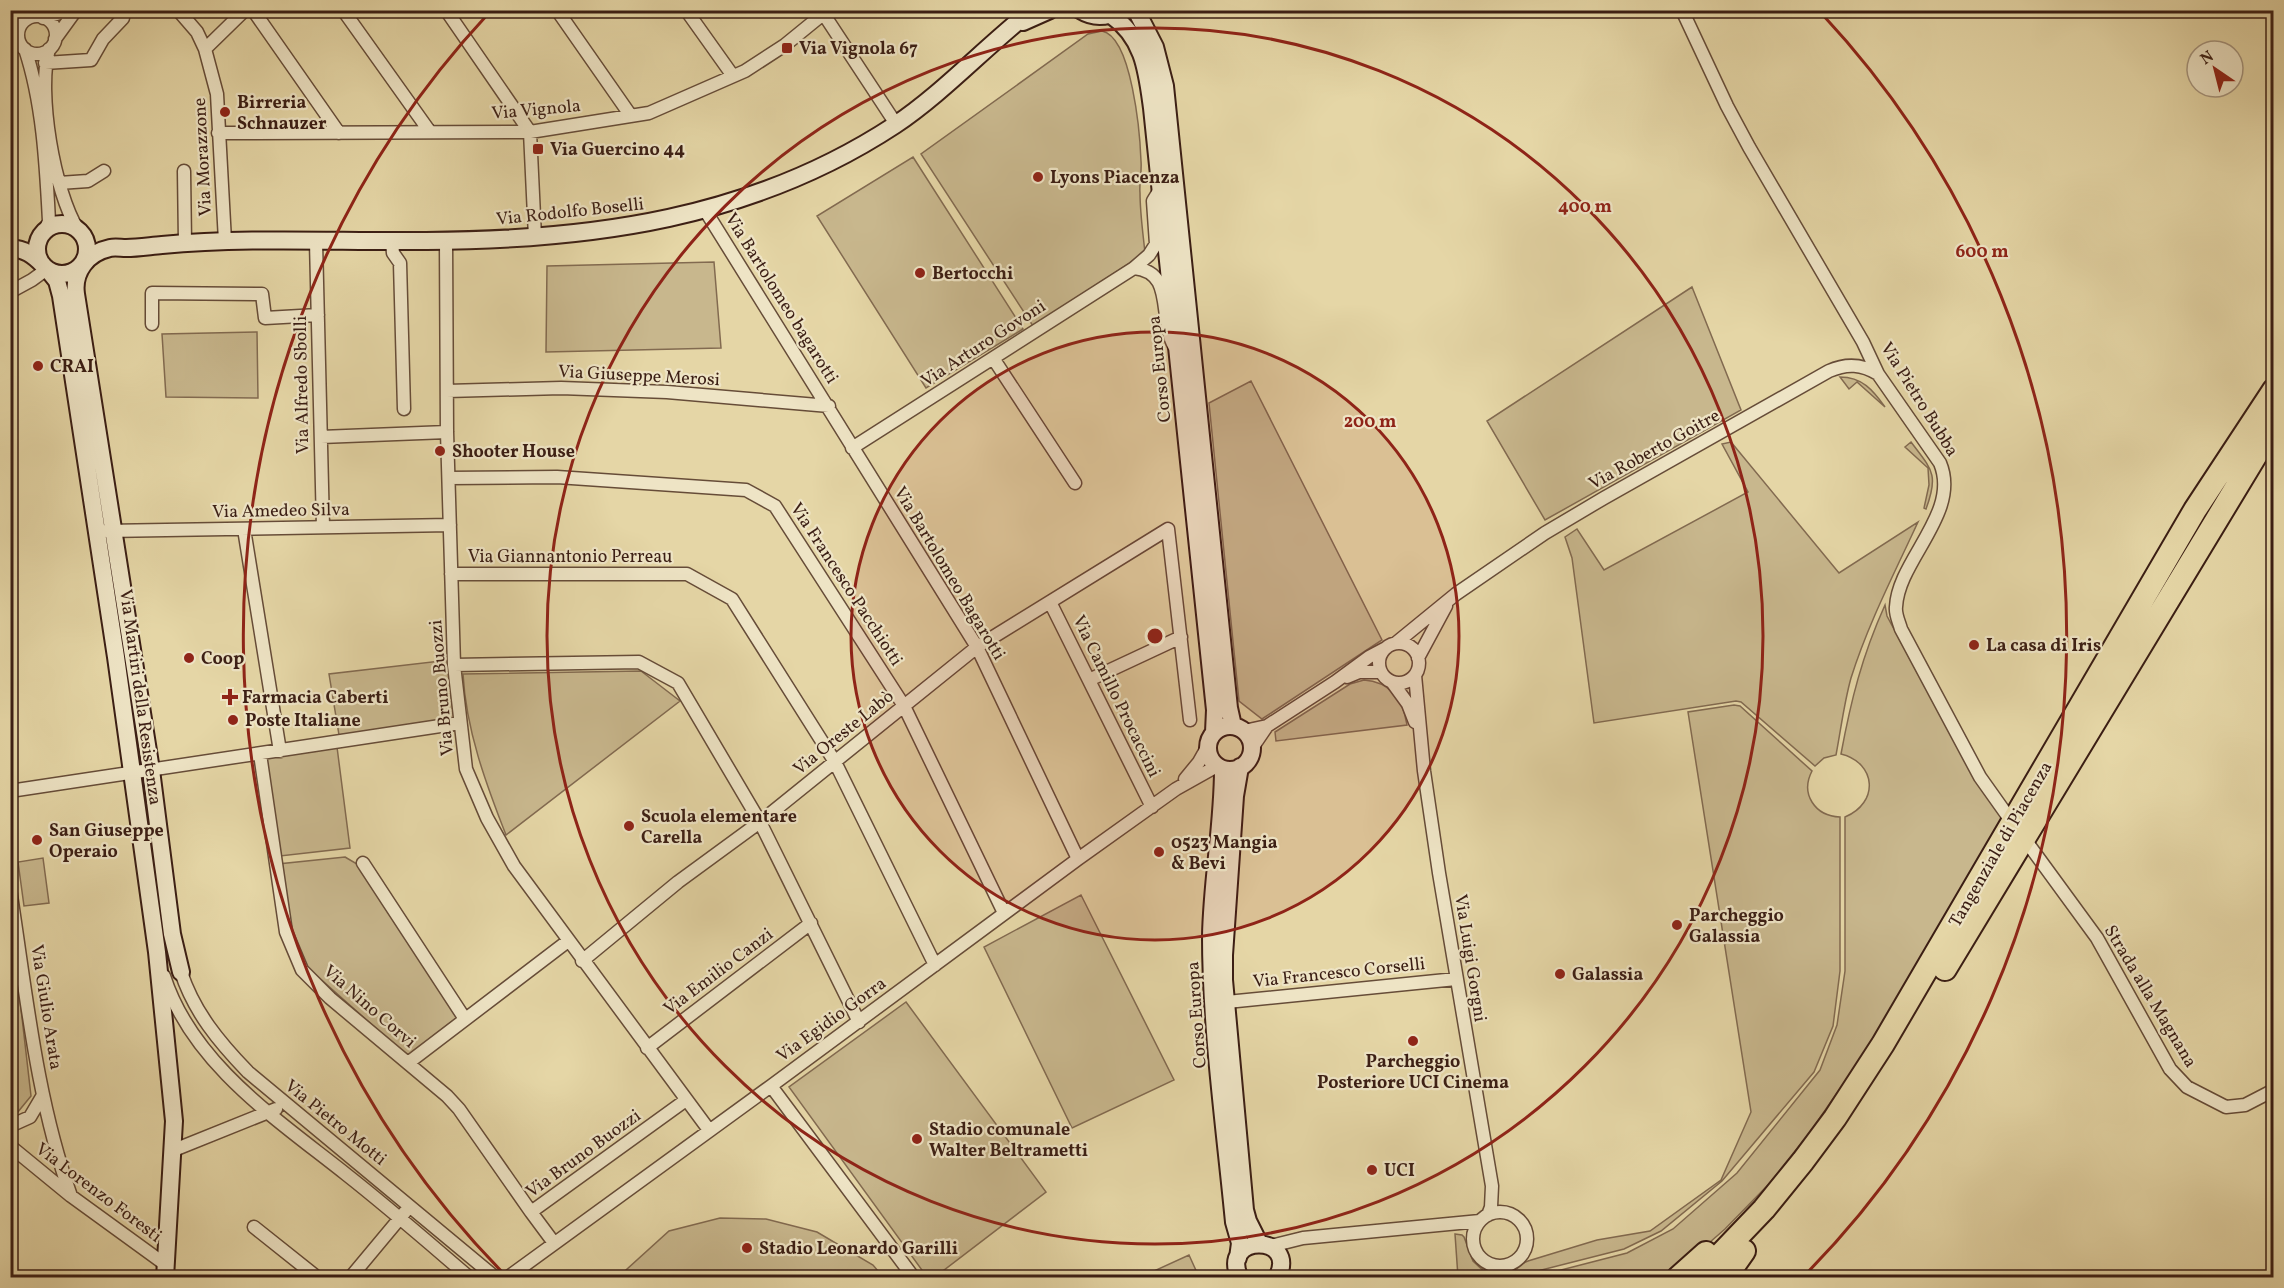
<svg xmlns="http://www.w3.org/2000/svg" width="2284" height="1288" viewBox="0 0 2284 1288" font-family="Vollkorn,serif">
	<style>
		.green { fill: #c8b78d; stroke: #826a50; stroke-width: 1.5 }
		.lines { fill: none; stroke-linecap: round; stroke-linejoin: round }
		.street-casing { stroke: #664c38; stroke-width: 15 }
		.secondary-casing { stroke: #3b1e14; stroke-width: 20 }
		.highway-casing { stroke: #3b1e14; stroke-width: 26 }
		.street { stroke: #eee4c5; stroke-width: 12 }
		.secondary { stroke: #eee4c5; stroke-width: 16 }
		.highway { stroke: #e5d6a6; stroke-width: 22 }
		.ring { fill: none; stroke: #8f2418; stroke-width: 3 }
		.poi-dot { fill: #8f2418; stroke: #eee4c5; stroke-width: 2 }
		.labels { text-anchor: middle; stroke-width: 4.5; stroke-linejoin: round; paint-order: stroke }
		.poi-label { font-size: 18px; font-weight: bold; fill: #3b1e14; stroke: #eee4c5; text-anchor: start }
		.street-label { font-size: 18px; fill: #3b1e14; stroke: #eee4c5 }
		.centre { fill: #8f2418; stroke: #eee4c5; stroke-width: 3 }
		.ring-label { font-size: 18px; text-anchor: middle; font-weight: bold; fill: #8f2418; stroke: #eee4c5; stroke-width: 4.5; stroke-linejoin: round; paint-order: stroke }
	</style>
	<rect width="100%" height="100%" fill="#e5d6a6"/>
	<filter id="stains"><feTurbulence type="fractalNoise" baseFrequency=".00333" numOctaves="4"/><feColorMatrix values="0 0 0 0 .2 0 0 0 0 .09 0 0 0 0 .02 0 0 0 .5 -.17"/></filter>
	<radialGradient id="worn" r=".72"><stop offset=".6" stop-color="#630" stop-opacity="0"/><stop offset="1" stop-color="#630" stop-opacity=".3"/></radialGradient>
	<path class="green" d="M1102,31C1132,37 1140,134 1141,161C1142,172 1139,183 1140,193C1140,213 1143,233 1145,253L1033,326L921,154L1088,34Z
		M913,157L1023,329L926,388L817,216Z
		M714,262L721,348L546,352L547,266Z
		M1692,287L1741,410L1545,520L1487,421Z
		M257,332L258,398L166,397L162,334Z
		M1840,377C1862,377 1873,390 1885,407L1857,382L1849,389Z
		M1251,381L1382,640L1262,719L1239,701L1209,403Z
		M1731,442L1839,573L1918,522C1894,574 1868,624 1851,678C1844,703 1841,729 1836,755L1824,758L1815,766L1741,702L1736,701L1594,723L1572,558L1565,537L1577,529L1604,570L1748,492L1722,444Z
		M1911,442C1932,470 1939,474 1926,509L1924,508L1929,485L1928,468L1905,447Z
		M1885,605L1887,616L1896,633L1958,748L2005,821L1911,986L1808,1135L1767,1186L1725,1229L1670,1277L1530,1278L1627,1253L1673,1229L1737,1173L1820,1070L1837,1025L1845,971V817C1879,803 1877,763 1841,754C1851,700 1862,656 1885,605Z
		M449,660L455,718L339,735L329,674Z
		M641,671L680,701L506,835C486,784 466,730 463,674Z
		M1364,680C1391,682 1403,700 1407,725L1276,741L1275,732L1350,684Z
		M1734,705L1740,706L1812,771C1800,794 1815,816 1840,817V971L1833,1026L1814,1072L1722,1181L1661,1231L1624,1249L1514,1277C1501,1278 1492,1274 1482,1266L1495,1271H1505L1528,1261L1597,1240L1650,1231L1721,1180L1751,1112L1688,712Z
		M337,747L350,848L280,856L266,758Z
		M345,857L357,864L459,1016L407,1056L307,967L291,936L278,864Z
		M43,858L49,903L24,906L18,862Z
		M1081,895L1174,1080L1072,1128L984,947Z
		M10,913L31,1096L17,1113L11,1115Z
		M906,1002L1046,1192L935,1277H927L789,1087Z
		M720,1218L766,1219L817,1232L873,1265L883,1277H623L626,1270L669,1231Z
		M1455,1234L1462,1235L1464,1237L1473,1261L1490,1277H1458Z
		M1189,1255L1199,1277H1141Z"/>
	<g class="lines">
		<g class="street-casing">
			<path id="street" d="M12,10L35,16
				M178,10L197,32L205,49L217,94L225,241
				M253,10L339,133
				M343,10L430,132
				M446,10L530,132L535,237
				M557,10L631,116
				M686,10L733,76
				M821,10L896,124
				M1682,10L1727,106L1749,147L1863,342L1878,374L1940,463C1961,513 1898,560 1896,607C1895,614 1899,622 1901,629L1980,777L2007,815
				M18 35a19 19 0 1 1 38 0a19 19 0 1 1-38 0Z
				M43,18L70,10
				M55,39L76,10
				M25,49C43,103 46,165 49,221L45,231
				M49,49C37,93 54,191 78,230
				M205,49L245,10
				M45,63L91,60L103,39L123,18
				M218,133L530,132L649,113L745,71L785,45L828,10
				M184,171L185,243
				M59,183L88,181L104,171
				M705,210L977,647L1078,859
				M446,241L447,432L454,665L466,769L487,818L514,866L709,1130
				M316,242L323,527
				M392,242L393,253L400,263L404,409
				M1134,268C1175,272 1158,316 1174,346
				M10,292L32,280L47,269
				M152,324V293L262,294L265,318L318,315
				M993,358L1075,483
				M447,391L561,388L667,392L829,406
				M321,437L447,432
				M852,448L1134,268L1149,255L1156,244L1153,201L1161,188
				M449,478L557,477L746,490L775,506L904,706L1004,913
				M244,529L280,751
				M106,531L450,525
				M451,574H687L732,599L835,762L935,965
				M1050,602L1152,807
				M1396,643L1456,594L1545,533L1604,498L1829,371C1847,363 1862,364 1878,374
				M1379 663a20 20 0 1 1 40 0a20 20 0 1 1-40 0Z
				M1418,658L1446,606
				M454,665L639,662L678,683L760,822L859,1022
				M1415,675L1424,771L1439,873L1492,1186L1491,1207L1488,1215
				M1347,677L1359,672H1380
				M1089,680L1181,637
				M1392,682L1408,704L1415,722
				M1267,726L1335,682L1369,657L1386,648
				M1244,731L1267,726L1252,748
				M260,754L286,932L302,970L330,998L447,1096L459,1109L531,1212
				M1185,779L1199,762L1208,746
				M10,791L460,723
				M2029,845L2097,938L2170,1069L2187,1087L2226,1107L2245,1105L2274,1090
				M363,863L465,1019
				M10,889C26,991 36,1098 71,1196
				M582,961L678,882L760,822L977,647L1168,529L1190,720
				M181,972C194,1012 219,1042 248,1072L496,1278
				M164,976C192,1064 278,1120 347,1175C389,1208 429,1243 470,1278
				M1227,1002L1456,979
				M647,1048L811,923
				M408,1063L568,941
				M771,1086L914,1278
				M10,1126L30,1117L43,1095
				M10,1146L71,1196L166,1265
				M174,1150L276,1109
				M1473 1239a27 27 0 1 1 54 0a27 27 0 1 1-54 0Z
				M254,1227L318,1278
				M554,1243L531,1212L686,1100
				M1271,1246L1303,1238L1480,1221
				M350,1278L405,1212
				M507,1278L771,1086L1078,859L1176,789L1217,766"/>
		</g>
		<g class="secondary-casing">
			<path id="secondary" d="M1080,10C1093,18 1106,18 1120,10
				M1136,10L1155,47L1165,86L1229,708L1233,726
				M1111,15C1144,38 1147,71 1152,108L1215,710L1214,732
				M1023,22L1050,10
				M37 249a25 25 0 1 1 50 0a25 25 0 1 1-50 0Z
				M10,248C25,249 33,255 43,265
				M49,271L57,281L61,296L116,657L157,952L174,1121L165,1278
				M1208 748a22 22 0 1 1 44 0a22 22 0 1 1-44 0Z
				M1240,767L1235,796L1224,955V980L1245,1210L1248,1221L1259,1243
				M1223,769C1223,825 1212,880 1211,936C1211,1031 1225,1128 1234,1222L1240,1243L1238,1258
				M181,972L172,934L151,770L76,294C73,272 87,253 110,248C115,247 121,248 126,248C138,248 150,246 162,245C250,237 338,242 426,241C592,240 752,219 895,125C943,93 986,46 1032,10
				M1240,1278C1218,1234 1300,1233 1277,1278"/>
		</g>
		<g class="highway-casing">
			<path id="highway" d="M1945,969L2274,425
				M1678,1278L1706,1253
				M1698,1278L1764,1209L1803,1161L1835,1118L1883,1044L2195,510L2274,390
				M1725,1278L1744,1251"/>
		</g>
		<use href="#street" class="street"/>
		<use href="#secondary" class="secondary"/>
		<use href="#highway" class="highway"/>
	</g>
	<circle cx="1155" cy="636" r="304" fill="#8f2418" fill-opacity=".12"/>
	<g class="ring">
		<circle cx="1155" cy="636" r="304"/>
		<circle cx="1155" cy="636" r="608"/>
		<path d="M505 1275A912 912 0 0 1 488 14M1822 14A912 912 0 0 1 1805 1275"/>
	</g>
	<g class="poi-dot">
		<rect x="781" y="42" width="12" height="12" rx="3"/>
		<circle cx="225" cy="112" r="6"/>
		<rect x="532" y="143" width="12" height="12" rx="3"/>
		<circle cx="1038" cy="177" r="6"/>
		<circle cx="920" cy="273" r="6"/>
		<circle cx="38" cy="366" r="6"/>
		<circle cx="440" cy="451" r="6"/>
		<circle cx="1974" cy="645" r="6"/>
		<circle cx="189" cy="658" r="6"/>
		<path d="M227 688h6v6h6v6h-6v6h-6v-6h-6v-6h6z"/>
		<circle cx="233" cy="720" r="6"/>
		<circle cx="629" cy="826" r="6"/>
		<circle cx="37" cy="840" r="6"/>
		<circle cx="1159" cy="852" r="6"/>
		<circle cx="1677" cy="925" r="6"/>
		<circle cx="1560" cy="974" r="6"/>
		<circle cx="1413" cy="1041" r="6"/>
		<circle cx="917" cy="1139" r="6"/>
		<circle cx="1372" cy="1170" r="6"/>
		<circle cx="747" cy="1248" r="6"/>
	</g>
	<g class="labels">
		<g class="poi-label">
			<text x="799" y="54">Via Vignola 67</text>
			<text x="237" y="108">Birreria<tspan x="237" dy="21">Schnauzer</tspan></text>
			<text x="550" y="155">Via Guercino 44</text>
			<text x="1050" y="183">Lyons Piacenza</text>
			<text x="932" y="279">Bertocchi</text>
			<text x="50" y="372">CRAI</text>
			<text x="452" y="457">Shooter House</text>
			<text x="1986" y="651">La casa di Iris</text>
			<text x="201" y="664">Coop</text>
			<text x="242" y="703">Farmacia Caberti</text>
			<text x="245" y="726">Poste Italiane</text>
			<text x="641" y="822">Scuola elementare<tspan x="641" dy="21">Carella</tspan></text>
			<text x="49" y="836">San Giuseppe<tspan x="49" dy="21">Operaio</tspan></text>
			<text x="1171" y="848">0523 Mangia<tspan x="1171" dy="21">&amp; Bevi</tspan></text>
			<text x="1689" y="921">Parcheggio<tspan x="1689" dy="21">Galassia</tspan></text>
			<text x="1572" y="980">Galassia</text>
			<text x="1413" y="1067" text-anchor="middle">Parcheggio<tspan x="1413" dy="21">Posteriore UCI Cinema</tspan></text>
			<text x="929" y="1135">Stadio comunale<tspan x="929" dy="21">Walter Beltrametti</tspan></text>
			<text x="1384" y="1176">UCI</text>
			<text x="759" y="1254">Stadio Leonardo Garilli</text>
		</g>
		<g class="street-label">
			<text transform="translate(536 109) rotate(-5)" y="6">Via Vignola</text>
			<text transform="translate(202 157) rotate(-93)" y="6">Via Morazzone</text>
			<text transform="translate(570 211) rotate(-6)" y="6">Via Rodolfo Boselli</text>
			<text transform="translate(782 298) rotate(58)" y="6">Via Bartolomeo bagarotti</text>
			<text transform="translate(983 343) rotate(-33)" y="6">Via Arturo Govoni</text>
			<text transform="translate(1159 369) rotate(-96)" y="6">Corso Europa</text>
			<text transform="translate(639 375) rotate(3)" y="6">Via Giuseppe Merosi</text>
			<text transform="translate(301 385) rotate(-91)" y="6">Via Alfredo Sbolli</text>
			<text transform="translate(1920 399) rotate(58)" y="6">Via Pietro Bubba</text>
			<text transform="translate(1654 449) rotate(-29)" y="6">Via Roberto Goitre</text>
			<text transform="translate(281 510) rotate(-1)" y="6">Via Amedeo Silva</text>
			<text x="570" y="562">Via Giannantonio Perreau</text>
			<text transform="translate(950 573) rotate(59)" y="6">Via Bartolomeo Bagarotti</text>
			<text transform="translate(847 584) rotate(57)" y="6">Via Francesco Pacchiotti</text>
			<text transform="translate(441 688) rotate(-95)" y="6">Via Bruno Buozzi</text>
			<text transform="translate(1117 696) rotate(64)" y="6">Via Camillo Procaccini</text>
			<text transform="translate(141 697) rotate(82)" y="6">Via Martiri della Resistenza</text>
			<text transform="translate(843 732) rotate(-39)" y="6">Via Oreste Labò</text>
			<text transform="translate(2000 844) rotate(-60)" y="6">Tangenziale di Piacenza</text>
			<text transform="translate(1471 958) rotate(81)" y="6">Via Luigi Gorgni</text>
			<text transform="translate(718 971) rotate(-37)" y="6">Via Emilio Canzi</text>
			<text transform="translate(1339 972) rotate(-6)" y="6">Via Francesco Corselli</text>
			<text transform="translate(2151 996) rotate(59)" y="6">Strada alla Magnana</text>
			<text transform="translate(370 1006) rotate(41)" y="6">Via Nino Corvi</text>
			<text transform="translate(47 1007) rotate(81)" y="6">Via Giulio Arata</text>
			<text transform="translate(1196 1015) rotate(-94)" y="6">Corso Europa</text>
			<text transform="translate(831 1019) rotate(-36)" y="6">Via Egidio Gorra</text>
			<text transform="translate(336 1122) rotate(39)" y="6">Via Pietro Motti</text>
			<text transform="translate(583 1153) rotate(-36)" y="6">Via Bruno Buozzi</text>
			<text transform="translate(99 1192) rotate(37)" y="6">Via Lorenzo Foresti</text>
		</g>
	</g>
	<circle cx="1155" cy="636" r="9" class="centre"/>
	<g class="ring-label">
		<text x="1585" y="212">400 m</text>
		<text x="1982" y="257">600 m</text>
		<text x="1370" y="427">200 m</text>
	</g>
	<rect width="2284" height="1288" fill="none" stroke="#e5d6a6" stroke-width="36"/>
	<rect x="12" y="12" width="2260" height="1264" fill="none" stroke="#3b1e14" stroke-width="3"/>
	<rect x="18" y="18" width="2248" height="1252" fill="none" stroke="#3b1e14" stroke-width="1.5"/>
	<g transform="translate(2215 69) rotate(325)"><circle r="28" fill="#eee4c5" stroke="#a6957e" stroke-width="1.5"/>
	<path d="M0-4.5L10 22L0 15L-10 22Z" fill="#8f2418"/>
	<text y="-9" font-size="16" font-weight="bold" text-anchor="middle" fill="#3b1e14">N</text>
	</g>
	<rect width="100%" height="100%" filter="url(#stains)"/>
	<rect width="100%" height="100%" fill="url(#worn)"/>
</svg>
